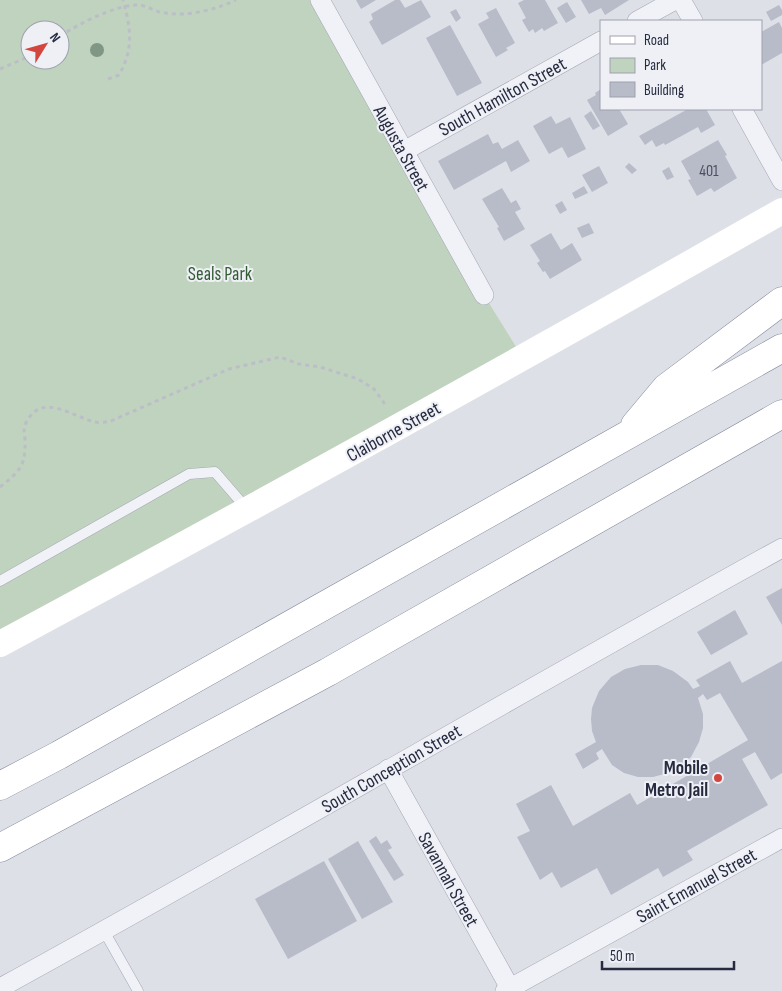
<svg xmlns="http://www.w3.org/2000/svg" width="782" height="991" viewBox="0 0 782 991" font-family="'Sofia Sans Condensed',sans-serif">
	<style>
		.green { fill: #c0d3bf; fill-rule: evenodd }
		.building { fill: #b8bbc8 }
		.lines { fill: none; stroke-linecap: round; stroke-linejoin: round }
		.lane-casing { stroke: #a3a6b2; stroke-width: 11 }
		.street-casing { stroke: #a3a6b2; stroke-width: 20 }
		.highway-casing { stroke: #858a9f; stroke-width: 29 }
		.path { stroke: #bcbec7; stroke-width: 3; stroke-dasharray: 4 4; stroke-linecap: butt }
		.lane { stroke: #f1f2f7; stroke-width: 10 }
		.street { stroke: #f1f2f7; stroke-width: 19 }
		.secondary { stroke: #fff; stroke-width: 26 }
		.highway { stroke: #fff; stroke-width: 28 }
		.tree { fill: #809785 }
		.poi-dot { fill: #d2463f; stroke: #eef0f6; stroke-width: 2 }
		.labels { text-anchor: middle; stroke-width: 4; stroke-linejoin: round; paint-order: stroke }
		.number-label { font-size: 16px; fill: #4b4f62 }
		.street-label { font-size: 19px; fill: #272b40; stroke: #eef0f6 }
		.park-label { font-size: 19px; fill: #345c34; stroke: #eef0f6 }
		.poi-label { font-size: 19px; font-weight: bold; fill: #272b40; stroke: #eef0f6; text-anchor: end }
	</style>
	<rect width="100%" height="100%" fill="#dee0e8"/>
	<path class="green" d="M0,0H320L484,295L523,358L0,644ZM30,30H60V60H30Z"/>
	<path class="building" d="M356,0H376L361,9Z
		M395,0H400L405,8L421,0L431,17L382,45L369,22L373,19L371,14Z
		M524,0H545L558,23L544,31L542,28L535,33L533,29L529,32L522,20L526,18L518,3Z
		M581,0H629L605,15L601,8L589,14Z
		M567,2L576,17L566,23L557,8Z
		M779,5L782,10V15L771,21L766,12Z
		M496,8L515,43L506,48L508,50L496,57L478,24L489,18L486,13Z
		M456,9L461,18L456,22L450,12Z
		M779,22L782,28V53L761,65V32Z
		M450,25L482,83L457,96L426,38Z
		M601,89V109H619L628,124L608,136L587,100L596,95L595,93Z
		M688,109H706L715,125L701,133L698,127L665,145L664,143L656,147L652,140L645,145L639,136Z
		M591,111L600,126L593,130L584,116Z
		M551,116L556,124L570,117L586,149L568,158L562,147L549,154L533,126Z
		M488,134L493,144L498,142L502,149L518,140L530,161L511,172L506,161L454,190L438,161Z
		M718,140L727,155L725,156L737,178L714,192L711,188L697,196L688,180L691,179L681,161Z
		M629,163L637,170L632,174L625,167Z
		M599,166L608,183L592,192L582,175Z
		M669,167L674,177L667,180L662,171Z
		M584,186L588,193L575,199L572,193Z
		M502,188L511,203L516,200L521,209L515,212L525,229L504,241L497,228L499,227L482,199Z
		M562,201L567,210L560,214L555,205Z
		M589,223L594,233L582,238L577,228Z
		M551,233L561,250L572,243L582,260L550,279L545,271L543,272L537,263L540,261L530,245Z
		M782,588V625L766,597Z
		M735,610L748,634L711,655L697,632Z
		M730,661L742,683L782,661V773L771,780L755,752L742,759L768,805L687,851L693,860L663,877L658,868L611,895L597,868L561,888L552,872L540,880L517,837L530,831L516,804L551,785L573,826L630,793L637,805L748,740L720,693L707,700L703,694L698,698L703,714V728L699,742L691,757L678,768L668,773L653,777H638L624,773L612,765L602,749L596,753L599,759L583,769L575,754L596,742L592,731L591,719L592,708L599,691L611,677L625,669L641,665H658L673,671L688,682L693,689L700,686L696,680Z
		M376,836L381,844L387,840L392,848L388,850L404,875L394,881L369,841Z
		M358,841L393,902L362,919L328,859Z
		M324,861L357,921L288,959L255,899Z"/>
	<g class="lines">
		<g class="lane-casing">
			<path id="lane" d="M0,581L189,474L215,472L247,509
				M104,931L138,991"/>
		</g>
		<g class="street-casing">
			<path id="street" d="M320,0L484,295
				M681,0L693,21
				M637,21L675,0
				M742,109L782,181
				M404,151L601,41
				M388,769L510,988
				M0,988C263,844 520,692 782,548
				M505,991L782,838"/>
		</g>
		<g class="highway-casing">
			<path id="highway" d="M635,425L666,388L782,301
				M0,786L59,755L782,348
				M0,848L328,672L782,414"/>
		</g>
		<path class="path" d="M60,36C79,24 111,7 135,5C144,4 152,10 160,12C184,18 215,10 236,0
			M0,69L30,56
			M108,79L119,75C134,48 131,29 123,0
			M0,487C20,471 26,466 25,439C24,432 23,427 27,421C43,392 73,417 95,422C100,423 106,422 111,421L229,369L280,357L299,364L320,367L358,379L374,389L385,404"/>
		<use href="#lane" class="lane"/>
		<use href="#street" class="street"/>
		<path class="secondary" d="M0,644C262,503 523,359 782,211"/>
		<use href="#highway" class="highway"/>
	</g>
	<circle class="tree" cx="97" cy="50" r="7"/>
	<circle class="poi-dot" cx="718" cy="778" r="5"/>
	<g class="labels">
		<g class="number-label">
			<text x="709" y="176">401</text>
		</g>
		<g class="street-label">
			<text transform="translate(502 96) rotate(-29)" y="7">South Hamilton Street</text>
			<text transform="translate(402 148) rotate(61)" y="7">Augusta Street</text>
			<text transform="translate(393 431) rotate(-29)" y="7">Claiborne Street</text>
			<text transform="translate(391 768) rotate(-30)" y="7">South Conception Street</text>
			<text transform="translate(449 879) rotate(61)" y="7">Savannah Street</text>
			<text transform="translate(696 885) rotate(-29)" y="7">Saint Emanuel Street</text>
		</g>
		<g class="park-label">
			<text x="220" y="280">Seals Park</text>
		</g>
		<g class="poi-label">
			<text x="708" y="774">Mobile<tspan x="708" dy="22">Metro Jail</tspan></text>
		</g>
	</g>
	<rect x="600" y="20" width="162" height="90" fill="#eef0f6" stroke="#9ea1ad"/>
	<rect x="610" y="36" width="25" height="8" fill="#ffffff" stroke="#9ea1ad"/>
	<text x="644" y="45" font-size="15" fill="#272b40">Road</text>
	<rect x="610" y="58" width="25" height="15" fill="#c0d3bf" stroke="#9ea1ad"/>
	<text x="644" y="70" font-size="15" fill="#272b40">Park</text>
	<rect x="610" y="82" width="25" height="15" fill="#b8bbc8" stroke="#9ea1ad"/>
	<text x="644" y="95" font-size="15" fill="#272b40">Building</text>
	<g transform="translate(45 45) rotate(53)"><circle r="24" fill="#eef0f6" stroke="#9ea1ad"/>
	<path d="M0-4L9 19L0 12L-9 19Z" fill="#d2463f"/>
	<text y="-8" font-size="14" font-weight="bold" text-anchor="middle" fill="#272b40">N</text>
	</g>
	<path d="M602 961v8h132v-8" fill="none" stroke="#272b40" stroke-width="2.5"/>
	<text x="610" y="961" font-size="15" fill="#272b40" stroke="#eef0f6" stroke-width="4" paint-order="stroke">50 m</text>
</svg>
